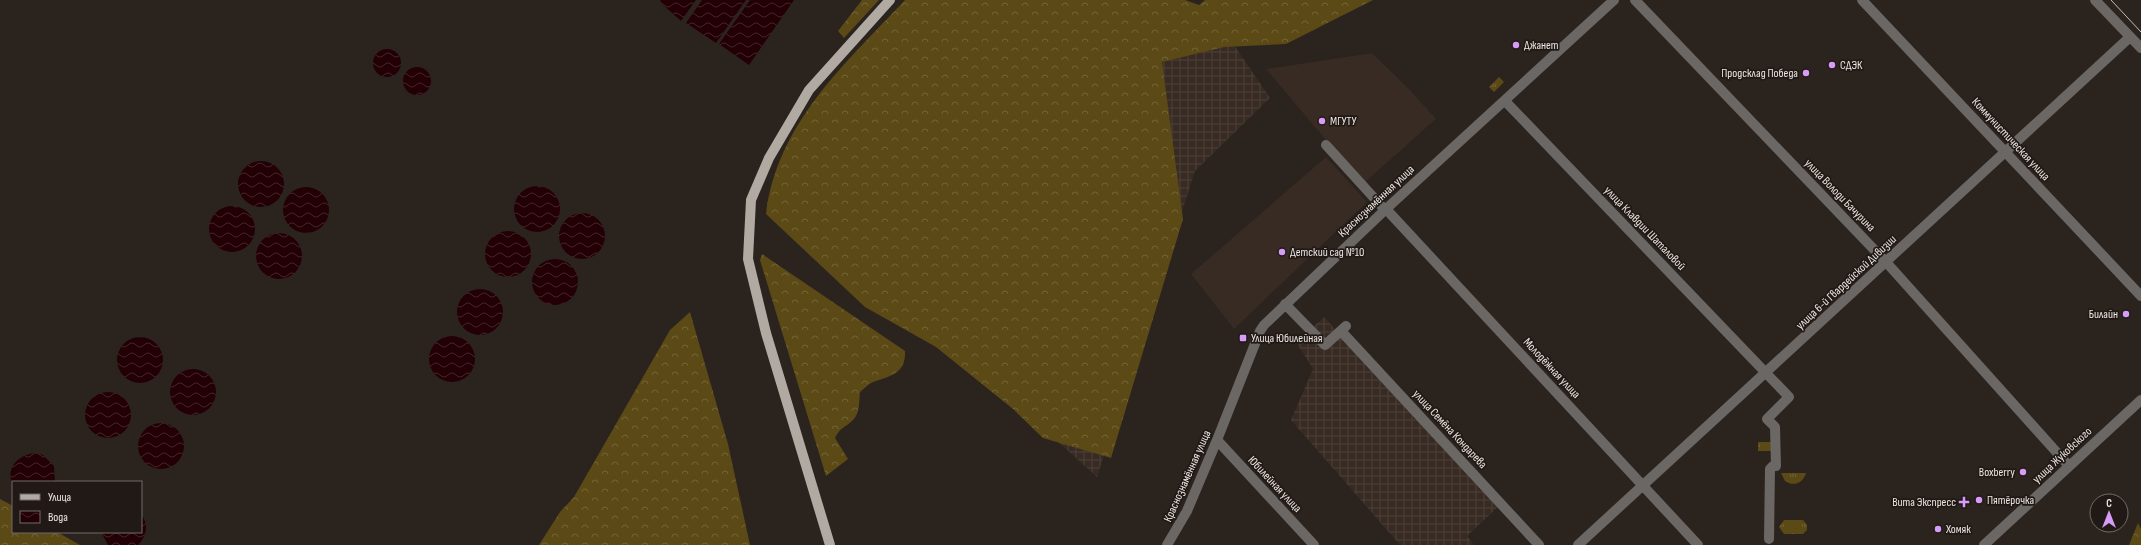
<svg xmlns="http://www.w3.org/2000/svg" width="2141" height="545" viewBox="0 0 2141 545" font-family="'Sofia Sans Condensed',sans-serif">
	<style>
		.built { fill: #382b23 }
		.industrial { fill: url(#industrial-grid) }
		.forest { fill: url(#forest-crowns) }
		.park { fill: url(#park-tufts) }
		.water { fill: url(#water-waves) }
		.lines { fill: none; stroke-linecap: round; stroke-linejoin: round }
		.minor { stroke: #6a6764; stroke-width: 10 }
		.major { stroke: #b0aaa3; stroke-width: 10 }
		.tram { stroke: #c3beba; stroke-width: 1 }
		.poi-dot { fill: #d79bf9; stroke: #211915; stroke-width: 1.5 }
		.labels { text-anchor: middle; stroke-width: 3.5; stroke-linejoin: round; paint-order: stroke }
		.poi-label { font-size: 12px; fill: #ebe6e3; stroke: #211915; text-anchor: start }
		.street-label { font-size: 12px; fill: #ebe6e3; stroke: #211915 }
	</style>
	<defs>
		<pattern id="industrial-grid" width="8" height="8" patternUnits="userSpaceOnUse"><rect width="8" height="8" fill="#382b23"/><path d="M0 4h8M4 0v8" fill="none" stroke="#4b4038"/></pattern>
		<pattern id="forest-crowns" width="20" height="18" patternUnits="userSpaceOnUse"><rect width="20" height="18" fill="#5b4a16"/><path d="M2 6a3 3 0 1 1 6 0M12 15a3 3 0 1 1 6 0" fill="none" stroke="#736438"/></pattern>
		<pattern id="park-tufts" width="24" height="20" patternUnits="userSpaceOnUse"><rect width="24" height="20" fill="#5b4a16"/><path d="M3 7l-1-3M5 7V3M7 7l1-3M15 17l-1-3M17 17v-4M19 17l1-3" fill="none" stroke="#736438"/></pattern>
		<pattern id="water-waves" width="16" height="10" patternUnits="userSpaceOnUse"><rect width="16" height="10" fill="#230005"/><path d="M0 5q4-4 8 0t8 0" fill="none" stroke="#432529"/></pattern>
	</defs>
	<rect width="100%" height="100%" fill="#2b231e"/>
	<path class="built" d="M1372,53L1409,89L1436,119L1363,184L1266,69Z
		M1326,157L1367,202L1234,329L1191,274Z"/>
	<path class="industrial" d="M1228,36L1270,98L1195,171L1097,477L1046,431L1035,69Z
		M1324,317L1499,506L1467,536L1474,545H1400L1291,420L1313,369L1296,342Z"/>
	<path class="forest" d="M862,0H879L844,38L838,31Z
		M905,0H1185L1199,5L1205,0H1373L1286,44L1224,47L1162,62L1183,219L1111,458L1043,438L1013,409L936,347L865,307L766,214C777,123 846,63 905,0Z
		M762,254L905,351C906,374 890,376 873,382C868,384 864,389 860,392C859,401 860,413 853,420C845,428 840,427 835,438L848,459L826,476L760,260Z
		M690,312L728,444L750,545H539L560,512L574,497L670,330Z
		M0,499L13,506V532H57L80,545H0Z
		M2138,523L2141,529V545H2129Z"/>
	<path class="park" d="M1499,77L1504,82L1494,92L1489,87Z
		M1758,442H1771V451H1758Z
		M1781,473H1806C1803,483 1794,487 1785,481Z
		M1784,520H1803L1807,525V530L1803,534H1784L1779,527Z"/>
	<path class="water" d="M660,0H696L681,21L662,4Z
		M702,0H746L716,43L686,23Z
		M750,0H794L749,65L719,44Z
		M373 63a14 14 0 1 1 28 0a14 14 0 1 1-28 0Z
		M403 81a14 14 0 1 1 28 0a14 14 0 1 1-28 0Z
		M238 184a23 23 0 1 1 46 0a23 23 0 1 1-46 0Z
		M514 209a23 23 0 1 1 46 0a23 23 0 1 1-46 0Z
		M283 210a23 23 0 1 1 46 0a23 23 0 1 1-46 0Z
		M209 229a23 23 0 1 1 46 0a23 23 0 1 1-46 0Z
		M559 236a23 23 0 1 1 46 0a23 23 0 1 1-46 0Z
		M485 254a23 23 0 1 1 46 0a23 23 0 1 1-46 0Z
		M256 256a23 23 0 1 1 46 0a23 23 0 1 1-46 0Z
		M532 282a23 23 0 1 1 46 0a23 23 0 1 1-46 0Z
		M457 312a23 23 0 1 1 46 0a23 23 0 1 1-46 0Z
		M429 359a23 23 0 1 1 46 0a23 23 0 1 1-46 0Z
		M117 360a23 23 0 1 1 46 0a23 23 0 1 1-46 0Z
		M170 392a23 23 0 1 1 46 0a23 23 0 1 1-46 0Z
		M85 415a23 23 0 1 1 46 0a23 23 0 1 1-46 0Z
		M138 446a23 23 0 1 1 46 0a23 23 0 1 1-46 0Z
		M35,453L43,455L54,466L55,482H13V486C5,469 17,455 35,453Z
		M141,514C149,524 147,536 138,545H108L101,532H141Z"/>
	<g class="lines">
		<path class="minor" d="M1635,0L1886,262L2069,466
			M1862,0L2141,296
			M2095,0L2141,48
			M1505,101L1789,397L1767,419L1775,427L1776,466H1773L1770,469L1769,539
			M1326,145L1385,210
			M1386,209L1698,545
			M1285,304L1325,345L1346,326
			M1341,331L1539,545
			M1217,440L1314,545
			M1167,545L1187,511L1217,440L1260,331L1264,325L1386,209L1614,0
			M1578,545L2130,37
			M1984,545L2141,400"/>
		<path class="major" d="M830,545L766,333L748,259L751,200L769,158L809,90L890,0"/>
		<path class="tram" d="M2111,0L2141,32"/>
	</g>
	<g class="poi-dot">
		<circle cx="1516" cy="45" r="4"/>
		<circle cx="1832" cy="65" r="4"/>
		<circle cx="1806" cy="73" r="4"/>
		<circle cx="1322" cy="121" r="4"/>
		<circle cx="1282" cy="252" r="4"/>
		<circle cx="2126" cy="314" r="4"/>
		<rect x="1239" y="334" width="8" height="8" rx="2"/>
		<circle cx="2023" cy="472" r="4"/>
		<circle cx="1979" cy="500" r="4"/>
		<path d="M1962 496h4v4h4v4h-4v4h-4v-4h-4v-4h4z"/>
		<circle cx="1938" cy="529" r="4"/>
	</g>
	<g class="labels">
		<g class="poi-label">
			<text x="1524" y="49">Джанет</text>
			<text x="1840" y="69">СДЭК</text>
			<text x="1798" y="77" text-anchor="end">Продсклад Победа</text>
			<text x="1330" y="125">МГУТУ</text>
			<text x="1290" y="256">Детский сад №10</text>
			<text x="2118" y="318" text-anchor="end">Билайн</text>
			<text x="1251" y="342">Улица Юбилейная</text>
			<text x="2015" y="476" text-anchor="end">Boxberry</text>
			<text x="1987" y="504">Пятёрочка</text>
			<text x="1956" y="506" text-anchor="end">Вита Экспресс</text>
			<text x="1946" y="533">Хомяк</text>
		</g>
		<g class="street-label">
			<text transform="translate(2011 139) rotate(47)" y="4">Коммунистическая улица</text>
			<text transform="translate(1840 195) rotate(46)" y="4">улица Володи Бачурина</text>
			<text transform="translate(1376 201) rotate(-43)" y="4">Краснознамённая улица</text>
			<text transform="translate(1645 228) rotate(46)" y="4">улица Клавдии Шаталовой</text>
			<text transform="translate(1846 282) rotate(-43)" y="4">улица 6-й Гвардейской Дивизии</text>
			<text transform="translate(1552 368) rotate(47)" y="4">Молодёжная улица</text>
			<text transform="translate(1450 429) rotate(47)" y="4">улица Семёна Кондарева</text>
			<text transform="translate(2062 455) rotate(-43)" y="4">улица Жуковского</text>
			<text transform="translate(1187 476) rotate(-66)" y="4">Краснознамённая улица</text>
			<text transform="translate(1275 484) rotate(47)" y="4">Юбилейная улица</text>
		</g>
	</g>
	<rect x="12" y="481" width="130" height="52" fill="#211915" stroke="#726b67"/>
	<rect x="20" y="494" width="20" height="6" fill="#b0aaa3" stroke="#726b67"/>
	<text x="48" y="501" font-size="12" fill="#ebe6e3">Улица</text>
	<rect x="20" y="511" width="20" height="12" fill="url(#water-waves)" stroke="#726b67"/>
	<text x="48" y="521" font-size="12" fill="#ebe6e3">Вода</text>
	<g transform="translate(2109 513)"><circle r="19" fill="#211915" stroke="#726b67"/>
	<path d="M0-3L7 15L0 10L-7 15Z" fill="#d79bf9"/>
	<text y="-6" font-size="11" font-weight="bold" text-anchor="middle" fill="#ebe6e3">С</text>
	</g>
</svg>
